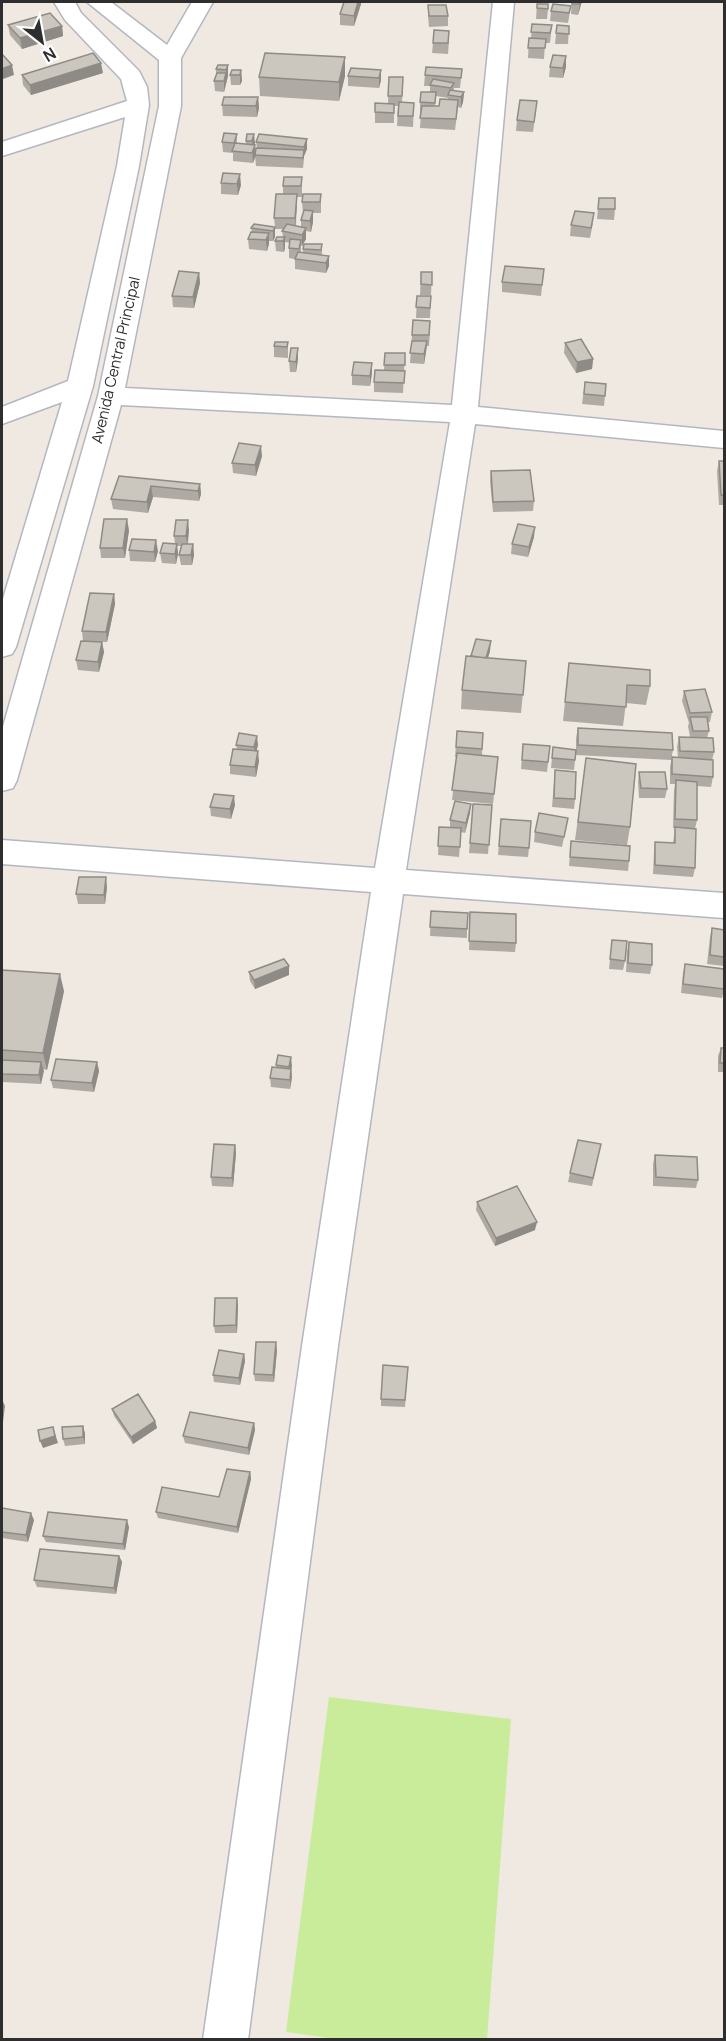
<svg xmlns="http://www.w3.org/2000/svg" width="726" height="2041" viewBox="0 0 726 2041" font-family="Manrope,sans-serif">
	<style>
		.pitch { fill: #c9ec9a }
		.lines { fill: none; stroke-linecap: round; stroke-linejoin: round }
		.minor-casing { stroke: #b4b7c1; stroke-width: 3 }
		.minor { fill: #fff; fill-rule: evenodd }
		.wall { fill: #afaba4; fill-rule: evenodd }
		.shaded-wall { fill: #8e8b86 }
		.building { fill: #cbc7bf; stroke: #8e8b86; stroke-width: 1.5 }
		.labels { text-anchor: middle; stroke-width: 5; stroke-linejoin: round; paint-order: stroke }
		.far-street-label { font-size: 15px; fill: #2e2e2e; stroke: #fff }
	</style>
	<rect width="100%" height="100%" fill="#efe9e1"/>
	<path class="pitch" d="M329,1697L511,1719L487,2039L343,2040L286,2032Z"/>
	<g class="lines">
		<g class="minor-casing">
			<path id="minor" d="M54,2H75L81,13L139,71L147,87L149,105L139,166L93,386L16,647L12,654L2,657V602L62,402L2,424V407L68,381L117,166L125,117L2,156V142L127,101L121,79L65,20Z
				M87,2H111L167,45L192,2H213L181,58V106L125,388L452,405L493,2H514L478,407L724,431V448L475,424L406,870L724,893V918L403,894L338,1346L248,2040H203L302,1346L371,892L2,864V840L375,868L450,422L121,405L17,780L13,788L2,791V730L98,396L159,106V60Z"/>
		</g>
		<use href="#minor" class="minor"/>
	</g>
	<path class="wall" d="M358,2H361V4L354,26L340,25V14Z
		M572,2H582L578,15L571,14Z
		M537,4L548,9L547,19H536Z
		M428,5L448,16V26L429,27L428,16Z
		M571,6L568,23L550,21L551,11Z
		M532,24L552,25L550,43H545L544,59L528,58L529,38H531Z
		M8,25L62,26L63,36L22,49L10,35Z
		M557,25L569,26L568,44H555Z
		M449,41L448,54L432,53L433,43Z
		M566,56V67L563,78L549,77L550,67Z
		M345,57V76L339,101L260,96L259,77Z
		M228,65V76L224,92L215,91L214,81L216,75V69Z
		M462,69L460,88H454V91L464,92L463,102L461,108L458,107L455,130L420,128L421,113H420V102L430,92V86H424L425,75ZM436,96L448,98V99L439,106H435Z
		M241,70L242,81L240,85H231L230,75Z
		M381,70V80L379,88L348,86V76Z
		M103,73L31,95L23,85L22,75Z
		M389,77H403L402,103H414L413,127L397,126L398,106H394V123H375V112L388,103Z
		M258,97L259,108L257,117L223,116L222,105Z
		M536,111L533,132L516,131L517,120Z
		M237,134V143L246,144V141L254,134L255,153L257,148L256,142L307,139V149L304,156L303,168L256,166L255,156L253,163L233,161V153L223,152L222,142Z
		M302,177V197H297L296,226L301,227V220L303,213L302,202L321,194V213H313V222L311,232L306,231V239L302,246H301V252L303,253V249L322,244V255L329,266L326,273L295,269V259L289,258V248L290,243L285,242V248L284,252L276,251L275,241L283,237L282,231L284,229H275V237L273,241H269L267,251L249,249L248,239L252,232L251,228L275,227L274,218L283,194V186Z
		M221,183L241,185L238,195L221,194Z
		M599,198L615,209L614,220L597,219Z
		M593,223L590,238L570,236L571,225Z
		M544,269L541,296L502,292V282Z
		M421,272H432L431,295H420Z
		M199,273L200,283L194,308L173,307L172,296Z
		M417,296H431L430,318H416Z
		M430,331L429,346H427L424,364L410,363L412,335Z
		M288,342V358L274,357V346Z
		M565,343L593,359L592,369L576,373L564,353Z
		M298,348V359L296,372H290L289,361Z
		M385,353H405L403,393L374,392V382L384,371Z
		M372,373L370,386L352,385V375Z
		M585,382L606,384L604,406L582,404Z
		M262,456L256,476L233,473L232,463Z
		M719,461H724V505H719L717,471Z
		M491,471L534,501L533,511L493,512L490,481Z
		M119,476L200,484L201,494L199,501L153,497L148,513L113,509L111,499Z
		M129,530L125,558H101L100,548Z
		M189,530L188,544H193L194,555L192,565H181L179,555L182,546H177L178,554L176,564L162,563L160,553L175,544L174,536Z
		M534,537L528,557L511,554L512,544Z
		M129,550L158,551L155,562L130,561Z
		M114,594L115,604L107,642L83,641L82,631Z
		M102,642L104,652L99,672L78,670L76,660Z
		M490,651L488,658L526,661L521,713L461,709L462,690L471,656Z
		M569,663L650,686L646,705L626,703L623,726L563,721Z
		M684,691L712,712L710,722H708L709,731L707,738L714,752L712,760L713,777L711,787L697,786V820L695,829V868L693,877L653,874L654,851L655,842L673,843L675,828H673L674,790L675,784H670V767L672,757L678,758L677,747L679,737H690L688,726L689,723L682,701Z
		M578,728L673,750L671,760L576,755V738Z
		M457,731L483,733L482,755L498,757L493,804L452,800L457,757H455Z
		M523,744L550,746L547,772L521,769Z
		M236,745H258L256,751L259,761L256,777L230,774V765L237,750Z
		M553,747L576,750L574,770L551,768Z
		M586,758L630,827L627,845L575,840Z
		M555,770L575,799L574,809L552,807Z
		M639,772L667,789L665,798H639L638,782Z
		M473,804L492,805L488,854L469,853Z
		M235,805L231,819L211,816L210,807Z
		M470,813L465,833L461,832L459,857L438,855L439,827L450,828V820Z
		M568,818L562,847L534,842L535,832Z
		M501,819L529,848L528,857L498,855Z
		M571,841L629,861L628,871L569,866Z
		M107,887L105,904H78L76,894Z
		M431,911L467,929V938L430,936Z
		M470,921L516,943L515,952L469,950Z
		M712,928L724,930V966L707,964L710,937Z
		M612,940L625,961L623,970L609,969Z
		M629,942L652,965L650,974L626,972L627,951Z
		M685,964L724,989L722,998L681,993L683,973Z
		M2,970L64,991L47,1070L43,1069L41,1084L2,1082Z
		M249,972L289,975L255,989L250,981Z
		M721,1048H724V1072H718V1056Z
		M97,1062L99,1071L94,1092L53,1088L51,1080Z
		M276,1065L292,1066L291,1069L292,1077L290,1089L271,1087L270,1078L276,1067Z
		M601,1144L592,1186L568,1182L570,1173Z
		M235,1145L236,1153L233,1187L212,1186L211,1177Z
		M655,1155L698,1180L696,1188L653,1186V1164Z
		M477,1202L535,1230L495,1246L476,1210Z
		M237,1298L238,1306L237,1333H215L214,1326Z
		M277,1350L274,1382L255,1381L254,1374Z
		M244,1354L245,1361L240,1385L214,1382L213,1375Z
		M408,1367L405,1407L381,1406V1399Z
		M112,1409L155,1421L157,1428L133,1444L114,1416Z
		M254,1423L255,1430L249,1455L185,1443L183,1436Z
		M85,1433V1444L65,1446L63,1439Z
		M250,1472L251,1479L238,1533L158,1518L156,1512L219,1497Z
		M2,1508L34,1520L28,1542L2,1538Z
		M129,1527L125,1550L46,1542L43,1536Z
		M119,1556L122,1562L116,1594L37,1587L34,1580Z"/>
	<path class="shaded-wall" d="M358,2H361V4L354,26V16Z
		M580,2H582L581,4L578,15Z
		M62,26L63,36L22,49L20,38Z
		M566,56V67L563,78V68Z
		M345,57V76L339,101V82Z
		M101,63L103,73L31,95L30,85Z
		M12,65L14,75L3,79L2,69Z
		M228,65V76L224,92V81L226,74V70Z
		M241,70L242,81L240,85V75Z
		M381,70V80L379,88V78Z
		M464,92L463,102L461,108V97Z
		M258,97L259,108L257,117L256,106Z
		M254,134L256,155L253,163L252,141Z
		M307,139V149L304,156L303,168L304,147Z
		M240,174L241,185L238,195L237,184Z
		M297,194V204L295,229V218Z
		M313,211V222L311,232L310,221Z
		M275,227V237L273,241V231Z
		M306,228V239L302,246V235Z
		M269,233V244L267,251L266,240Z
		M285,237V248L284,252L283,241Z
		M329,256V266L326,273V263Z
		M199,273L200,283L194,308L193,297Z
		M427,341L426,352L424,364V354Z
		M298,348V359L296,372V362Z
		M593,359L592,369L576,373L577,362Z
		M372,363V373L370,386V376Z
		M261,446L262,456L256,476L255,465Z
		M200,484L201,494L199,501L198,491Z
		M151,486L153,497L148,513L147,502Z
		M127,519L129,530L125,558L123,548Z
		M188,520L189,530L187,546L186,536Z
		M535,527L534,537L528,557L529,547Z
		M156,540L158,551L155,562L154,552Z
		M177,544L178,554L176,564L175,554Z
		M193,544L194,555L192,565L191,555Z
		M114,594L115,604L107,642L106,632Z
		M491,641L490,651L484,671L485,661Z
		M102,642L104,652L99,672L98,662Z
		M257,736L258,745L255,757L254,747Z
		M258,751L259,761L256,777L255,767Z
		M234,796L235,805L231,819L230,809Z
		M471,804L470,813L465,833L466,823Z
		M106,877L107,887L105,904L104,895Z
		M289,966V975L255,989L254,980Z
		M60,974L64,991L47,1070L43,1053Z
		M291,1057L292,1066L289,1076V1067Z
		M41,1062L44,1071L41,1084L39,1075Z
		M97,1062L99,1071L94,1092L92,1083Z
		M291,1069L292,1077L290,1089V1080Z
		M235,1145L236,1153L233,1187L232,1178Z
		M537,1222L535,1230L495,1246L496,1238Z
		M237,1298L238,1306L237,1333L236,1325Z
		M276,1342L277,1350L274,1382L273,1375Z
		M244,1354L245,1361L240,1385L239,1378Z
		M2,1399L5,1406L3,1422L2,1418Z
		M155,1421L157,1428L133,1444L131,1437Z
		M254,1423L255,1430L249,1455L248,1448Z
		M83,1426L85,1433V1444L83,1437Z
		M53,1427L58,1443L43,1448L40,1441Z
		M250,1472L251,1479L238,1533L237,1527Z
		M31,1513L34,1520L28,1542L26,1535Z
		M127,1520L129,1527L125,1550L123,1544Z
		M119,1556L122,1562L116,1594L114,1588Z"/>
	<path class="building" d="M344,2H358L354,16L340,14Z
		M572,2H580L579,4H572Z
		M537,4H548V9L537,8Z
		M553,4L571,6L569,13L551,11Z
		M428,5H446L448,16H429Z
		M50,13L62,26L20,38L8,25Z
		M532,24L552,25L550,33L531,32Z
		M557,25L569,26V34L556,33Z
		M434,30L449,31L448,43H433Z
		M529,38L546,39L545,48H528Z
		M93,53L101,63L30,85L22,75Z
		M265,53L345,57L339,82L259,77Z
		M2,54L12,65L2,69Z
		M553,55L566,56L563,68L550,67Z
		M218,65H228L226,70L216,69Z
		M426,67L462,69L461,78L425,75Z
		M351,68L381,70L379,78L348,76Z
		M232,70H241L240,75H230Z
		M217,73H226L224,81H214Z
		M389,77H403L402,96H388Z
		M433,79L454,83L451,88L430,85Z
		M450,90L464,92L461,97L448,95Z
		M421,92H436L435,103L420,102Z
		M224,97H258L256,106L222,105Z
		M440,99L458,100L456,119L420,118L422,106H439Z
		M520,100L537,101L534,122L517,120Z
		M399,102L414,103L413,116H398Z
		M375,103L394,104V113L375,112Z
		M224,133L237,134L234,143L222,142Z
		M247,134H254L252,141H246Z
		M259,134L307,139L304,147L256,142Z
		M235,143L255,145L252,153L232,151Z
		M256,148L304,150L303,158L255,155Z
		M223,173L240,174L237,184L221,183Z
		M284,177H302L301,186H283Z
		M276,194H297L295,218H274Z
		M303,194H321L320,202H302Z
		M599,198H615V209H598Z
		M304,210L313,211L310,221L301,220Z
		M575,211L594,213L591,228L571,225Z
		M254,224L275,227L273,231L251,228Z
		M287,224L306,228L302,235L282,231Z
		M251,232L269,233L266,240L248,239Z
		M277,237H285L283,241H275Z
		M290,239L301,240L299,249L289,248Z
		M304,244H322L321,250L303,249Z
		M298,252L329,256L326,263L295,259Z
		M505,266L544,269L542,285L502,282Z
		M179,271L199,273L193,297L172,296Z
		M421,272H432V285L421,284Z
		M417,296H431L430,308L416,307Z
		M413,320L430,321L429,335H412Z
		M581,339L593,359L577,362L565,343Z
		M412,341H427L424,354L410,353Z
		M275,342H288L287,347L274,346Z
		M291,348H298L296,362L289,361Z
		M385,353H405V365H384Z
		M354,362L372,363L370,376L352,375Z
		M375,370L405,371L404,383L374,382Z
		M585,382L606,384L605,396L584,394Z
		M239,443L261,446L255,465L232,463Z
		M719,461H724V495H721Z
		M530,470L534,501L493,502L491,471Z
		M119,476L200,484L198,491L151,486L147,502L111,499Z
		M104,519H127L123,548H100Z
		M176,520H188L186,536H174Z
		M518,524L535,527L529,547L512,544Z
		M132,539L156,540L154,552L129,550Z
		M163,543L177,544L175,554L160,553Z
		M182,544H193L191,555H179Z
		M90,593L114,594L106,632L82,631Z
		M476,639L491,641L486,658L471,656Z
		M81,641L102,642L98,662L76,660Z
		M466,656L526,661L523,695L462,690Z
		M569,663L650,670V686L627,685L626,707L565,702Z
		M705,689L712,712L690,713L684,691Z
		M690,717H707L709,731H693Z
		M578,728L672,733L673,750L578,745Z
		M457,731L483,733L482,749L456,747Z
		M239,733L257,736L254,747L236,745Z
		M679,737L713,738L714,752L680,751Z
		M523,744L550,746L548,762L522,760Z
		M553,747L576,750L575,760L552,758Z
		M233,749L258,751L255,767L230,765Z
		M457,753L498,757L494,794L452,790Z
		M672,757L713,760V777L672,774Z
		M586,758L636,764L630,827L578,822Z
		M555,770L576,772L575,799L554,798Z
		M639,772H665L667,789L641,788Z
		M676,780L697,782V820L675,819Z
		M214,794L234,796L230,809L210,807Z
		M455,801L471,804L466,823L450,820Z
		M473,804L492,805L489,845L470,843Z
		M539,813L568,818L564,837L535,832Z
		M501,819L531,821L529,848L499,846Z
		M439,827L461,828L460,847L438,846Z
		M675,827L696,829L695,868L655,865V842L675,843Z
		M571,841L630,846L629,861L570,857Z
		M79,877H106L104,895L76,894Z
		M431,911L468,913L467,929L430,927Z
		M470,912L516,914V943L469,941Z
		M712,928L724,930V957L710,955Z
		M612,940L627,941L625,961L610,959Z
		M629,942L652,944V965L628,963Z
		M284,959L289,966L254,980L249,972Z
		M685,964L724,969V989L683,984Z
		M2,970L60,974L43,1053L2,1050Z
		M721,1048H724V1063H720Z
		M278,1055L291,1057L289,1067L276,1065Z
		M56,1059L97,1062L92,1083L51,1080Z
		M2,1060L41,1062L39,1075L2,1074Z
		M272,1067L291,1069L290,1080L270,1078Z
		M578,1140L601,1144L593,1178L570,1173Z
		M214,1144L235,1145L232,1178L211,1177Z
		M655,1155L697,1157L698,1180L656,1177Z
		M517,1186L537,1222L496,1238L477,1202Z
		M215,1298H237L236,1325L214,1326Z
		M256,1342H276L273,1375L254,1374Z
		M219,1350L244,1354L239,1378L213,1375Z
		M383,1365L408,1367L405,1400L381,1399Z
		M138,1394L155,1421L131,1437L112,1409Z
		M190,1412L254,1423L248,1448L183,1436Z
		M83,1426V1437L63,1439L62,1427Z
		M53,1427L55,1436L40,1441L38,1430Z
		M227,1469L250,1472L237,1527L156,1512L162,1487L219,1497Z
		M2,1508L31,1513L26,1535L2,1532Z
		M48,1512L127,1520L123,1544L43,1536Z
		M40,1549L119,1556L114,1588L34,1580Z"/>
	<g class="labels">
		<g class="far-street-label">
			<text transform="translate(116 360) rotate(-77)" y="5">Avenida Central Principal</text>
		</g>
	</g>
	<rect width="726" height="2041" fill="none" stroke="#2e2e2e" stroke-width="6"/>
	<g transform="translate(42 42) rotate(149)" stroke="#ffffff" stroke-width="4.5" paint-order="stroke">
	<path d="M0-4.5L10 22L0 15L-10 22Z" fill="#2e2e2e"/>
	<text y="-9" font-size="16" font-weight="bold" text-anchor="middle" fill="#2e2e2e">N</text>
	</g>
</svg>
